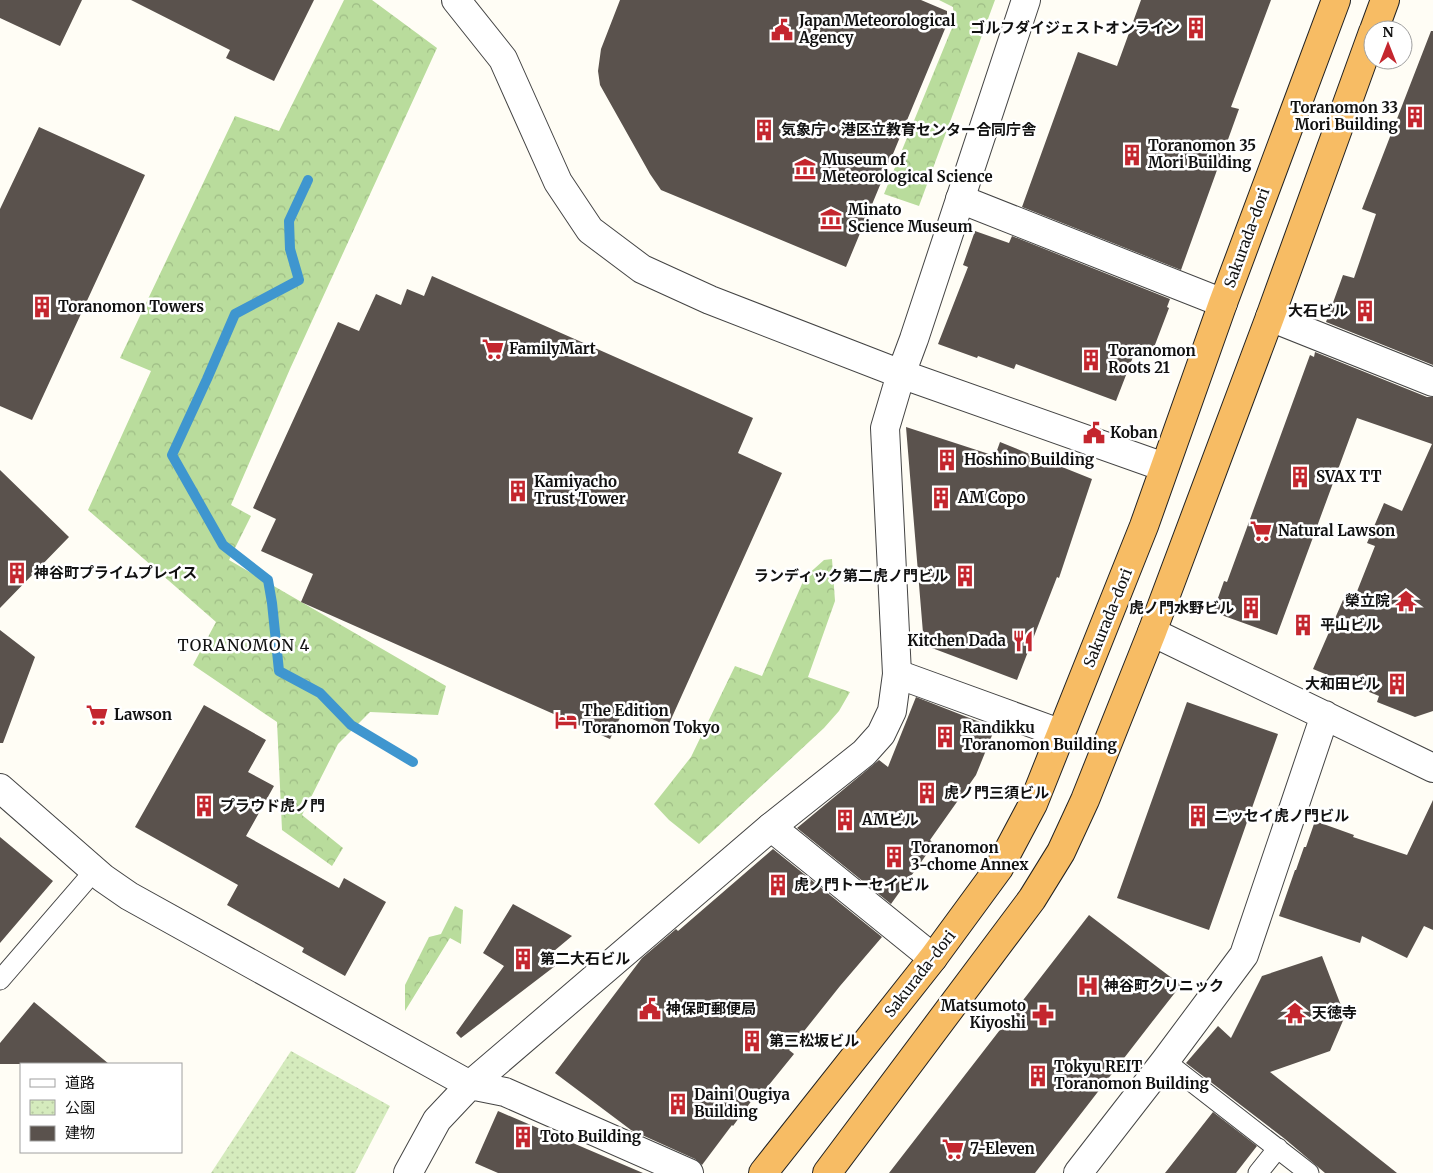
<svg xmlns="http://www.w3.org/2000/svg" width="1433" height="1173" viewBox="0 0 1433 1173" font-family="Merriweather,'Noto Sans JP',serif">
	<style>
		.forest { fill: url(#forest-crowns) }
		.park { fill: url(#park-dots) }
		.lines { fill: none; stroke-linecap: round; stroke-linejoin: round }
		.stream { stroke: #3f96cf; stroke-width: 10 }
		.building { fill: #5a524d }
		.service-casing { stroke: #444; stroke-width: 21 }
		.minor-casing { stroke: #444; stroke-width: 30 }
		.tertiary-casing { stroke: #444; stroke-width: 30 }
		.trunk-casing { stroke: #222; stroke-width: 30 }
		.service { stroke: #fff; stroke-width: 19 }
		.minor { stroke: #fff; stroke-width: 28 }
		.tertiary { stroke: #fff; stroke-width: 28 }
		.trunk { stroke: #f7bc64; stroke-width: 28 }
		.labels { text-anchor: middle; stroke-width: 5; stroke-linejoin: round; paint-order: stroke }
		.poi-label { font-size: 15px; font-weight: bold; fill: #111; stroke: #fff; text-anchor: start }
		.street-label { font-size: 15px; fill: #111; stroke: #fff }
		.neighbourhood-label { font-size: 16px; letter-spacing: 1px; fill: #111; stroke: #fff }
	</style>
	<defs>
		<pattern id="forest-crowns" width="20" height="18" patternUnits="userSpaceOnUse" patternTransform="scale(1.25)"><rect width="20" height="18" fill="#b9dc9c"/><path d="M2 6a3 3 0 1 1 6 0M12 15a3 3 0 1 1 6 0" fill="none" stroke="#9ebc85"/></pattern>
		<pattern id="park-dots" width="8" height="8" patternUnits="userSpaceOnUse" patternTransform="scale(1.25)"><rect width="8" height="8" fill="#d5ebbd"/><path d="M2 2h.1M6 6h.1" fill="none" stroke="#b6c8a1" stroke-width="1.8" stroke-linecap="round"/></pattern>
	</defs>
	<rect width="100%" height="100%" fill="#fffdf5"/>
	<path class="forest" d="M344,0H372L437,48L290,369L231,505L251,516L229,560L446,686L438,715L370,712L338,744L302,815L343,848L332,866L282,830L277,722L193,665L216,622L88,510L151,371L120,358L235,116L279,131Z
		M939,0H995L919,206L884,194L954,23L953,7Z
		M832,559L835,601L808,677L850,692L839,711L824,728L699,844L669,820L654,804L691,757L735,666L762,676L805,577L824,560Z
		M455,906L463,910L461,944L450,938L405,1011V985L429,937L441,934Z"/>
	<path class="park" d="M291,1051L390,1106L355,1173H211Z"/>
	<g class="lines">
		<path class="stream" d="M308,180L289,221L290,249L299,280L235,314L207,379L172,455L223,545L268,580L272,603L279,671L320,693L351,725L413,762"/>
	</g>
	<path class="building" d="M0,0H82L60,46L0,18Z
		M131,0H314L274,81L226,58L230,50Z
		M620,0H921L947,11V24L846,267L661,190L650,174L600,85L598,71L601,49Z
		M1141,0H1271L1231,107L1239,109L1181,270L1022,207L1078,52L1117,66Z
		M1431,31H1433V365L1326,322L1343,275L1354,278L1376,214L1362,209Z
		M39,127L145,175L32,420L0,406V209Z
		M975,231L1009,243L1012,236L1170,299L1167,307L1169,308L1153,350L1138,344L1116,401L1016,364L1014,369L978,356L977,358L938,344L968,267L963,265Z
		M432,276L753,418L738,453L782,473L668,726L625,707L610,739L301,602L313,574L261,551L276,519L253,508L338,322L359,331L376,294L401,305L407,289L424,296Z
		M1315,352L1427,397H1433V711L1415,717L1377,702L1379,696L1313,669L1343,600L1352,604L1375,546L1367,543L1384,503L1402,511L1432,444L1357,418L1277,635L1213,612L1224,581L1227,582L1310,355L1314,357Z
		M906,427L995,456L1000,442L1092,479L1059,578L1057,577L1017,680L924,645Z
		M0,470L69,537L0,608Z
		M0,630L35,657L3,743H0Z
		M916,697L995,728L976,775L930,840L934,844L891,904L797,828L879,760L888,767Z
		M1187,702L1278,734L1209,930L1117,898Z
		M204,705L266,740L248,772L274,786L246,836L339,888L344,878L386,902L345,976L302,952L304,948L227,905L238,885L135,827Z
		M1433,800V930L1424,926L1407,958L1362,936L1360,943L1279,916L1295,870H1296L1304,847H1306L1315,821L1354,835L1353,837L1407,855Z
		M0,837L53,881L0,943Z
		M773,849L882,937L840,986L789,1050L794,1054L764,1091L761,1088L733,1126L732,1125L702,1165L695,1159L631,1130L555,1073L642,958L676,929L678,931Z
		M513,904L572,936L548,956L559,963L461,1038L456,1033L504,966L483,953Z
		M1089,915L1181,985L1152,1022L1035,1173H889Z
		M1322,956L1345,1016L1330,1051L1270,1072L1397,1173H1325L1285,1139L1186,1063L1218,1026L1231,1038L1262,976Z
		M34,1002L109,1064H0V1043Z
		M498,1111L643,1173H498L475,1163Z
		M1213,1112L1257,1146L1236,1173H1165Z"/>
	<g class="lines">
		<g class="service-casing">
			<path id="service" d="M0,980L95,870
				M1165,1061L1309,1173
				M1258,1173L1278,1148"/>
		</g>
		<g class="minor-casing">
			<path id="minor" d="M960,199L1223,303
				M1270,317L1433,382
				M1152,632L1433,768
				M897,674L1062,734
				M771,827L933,958
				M1078,1173L1165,1061L1244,955L1325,715"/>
		</g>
		<g class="tertiary-casing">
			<path id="tertiary" d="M456,0L503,59L558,182L590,230L642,269L710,300L901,374L1164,467
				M0,788L103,878L129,896L470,1085L505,1092L689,1173
				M408,1173L437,1120L470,1085L771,827L864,753L881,734L892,711L897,674L885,428L901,374L914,339L1026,0"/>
		</g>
		<g class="trunk-casing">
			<path id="trunk" d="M1374,30L1385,0
				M763,1173L933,958L999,868L1033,804L1144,526L1223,303L1336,0
				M827,1173L1032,899L1061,852L1085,800L1152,632L1270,317L1373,32"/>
		</g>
		<use href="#service" class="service"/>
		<use href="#minor" class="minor"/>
		<use href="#tertiary" class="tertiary"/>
		<use href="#trunk" class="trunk"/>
	</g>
	<defs>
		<g id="building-bare" transform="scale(1.725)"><path d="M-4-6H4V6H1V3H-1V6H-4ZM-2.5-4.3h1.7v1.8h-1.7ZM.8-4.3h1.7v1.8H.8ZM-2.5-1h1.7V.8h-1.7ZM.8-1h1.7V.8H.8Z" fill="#c4262e" stroke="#fff" stroke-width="2.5" paint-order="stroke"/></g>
		<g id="civic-bare" transform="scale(1.725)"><path d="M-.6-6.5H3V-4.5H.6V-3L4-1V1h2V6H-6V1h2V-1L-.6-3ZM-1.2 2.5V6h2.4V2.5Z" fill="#c4262e" stroke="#fff" stroke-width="2.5" paint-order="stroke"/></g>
		<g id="museum-bare" transform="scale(1.725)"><path d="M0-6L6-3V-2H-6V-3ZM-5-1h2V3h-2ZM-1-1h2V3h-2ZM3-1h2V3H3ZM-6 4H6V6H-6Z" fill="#c4262e" stroke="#fff" stroke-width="2.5" paint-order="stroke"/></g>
		<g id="supermarket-bare" transform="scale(1.725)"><path d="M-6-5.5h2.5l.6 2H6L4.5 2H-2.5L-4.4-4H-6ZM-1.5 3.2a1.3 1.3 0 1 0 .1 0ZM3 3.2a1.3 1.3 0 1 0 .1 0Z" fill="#c4262e" stroke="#fff" stroke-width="2.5" paint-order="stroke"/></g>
		<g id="temple-bare" transform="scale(1.725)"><path d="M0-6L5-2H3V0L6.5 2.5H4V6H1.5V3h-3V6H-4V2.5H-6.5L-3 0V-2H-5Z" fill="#c4262e" stroke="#fff" stroke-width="2.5" paint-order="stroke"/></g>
		<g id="restaurant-bare" transform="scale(1.725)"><path d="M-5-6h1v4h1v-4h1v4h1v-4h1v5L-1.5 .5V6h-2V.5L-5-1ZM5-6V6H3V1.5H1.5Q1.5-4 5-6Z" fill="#c4262e" stroke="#fff" stroke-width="2.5" paint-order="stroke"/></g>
		<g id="hotel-bare" transform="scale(1.725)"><path d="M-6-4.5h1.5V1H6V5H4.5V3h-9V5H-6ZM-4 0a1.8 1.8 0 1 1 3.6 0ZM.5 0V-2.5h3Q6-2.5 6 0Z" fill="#c4262e" stroke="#fff" stroke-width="2.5" paint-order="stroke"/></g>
		<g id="hospital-bare" transform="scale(1.725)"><path d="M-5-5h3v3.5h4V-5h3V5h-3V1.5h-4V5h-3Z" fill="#c4262e" stroke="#fff" stroke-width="2.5" paint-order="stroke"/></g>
		<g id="pharmacy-bare" transform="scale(1.725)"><path d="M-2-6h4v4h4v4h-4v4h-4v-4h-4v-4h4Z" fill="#c4262e" stroke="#fff" stroke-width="2.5" paint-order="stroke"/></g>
	</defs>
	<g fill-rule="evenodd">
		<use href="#building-bare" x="1196" y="28"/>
		<use href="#civic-bare" x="782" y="30"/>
		<use href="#building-bare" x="1415" y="117"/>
		<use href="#building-bare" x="764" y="130"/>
		<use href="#building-bare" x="1132" y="155"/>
		<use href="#museum-bare" x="805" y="169"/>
		<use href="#museum-bare" x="831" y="219"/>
		<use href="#building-bare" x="42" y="307"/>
		<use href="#building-bare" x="1365" y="311"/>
		<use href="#supermarket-bare" x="493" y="349"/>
		<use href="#building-bare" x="1091" y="360"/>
		<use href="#civic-bare" x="1094" y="433"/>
		<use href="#building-bare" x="947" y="460"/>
		<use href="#building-bare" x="1300" y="477"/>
		<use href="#building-bare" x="518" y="491"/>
		<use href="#building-bare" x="941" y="498"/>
		<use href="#supermarket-bare" x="1261" y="531"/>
		<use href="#building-bare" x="17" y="573"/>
		<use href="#building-bare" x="965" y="576"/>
		<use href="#temple-bare" x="1406" y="601"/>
		<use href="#building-bare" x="1251" y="608"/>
		<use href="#building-bare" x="1303" y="625"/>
		<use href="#restaurant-bare" x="1023" y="641"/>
		<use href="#building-bare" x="1397" y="684"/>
		<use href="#supermarket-bare" x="97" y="715"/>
		<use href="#hotel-bare" x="566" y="720"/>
		<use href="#building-bare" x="945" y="737"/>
		<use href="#building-bare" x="927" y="793"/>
		<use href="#building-bare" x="204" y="806"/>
		<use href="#building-bare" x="1198" y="816"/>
		<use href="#building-bare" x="845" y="820"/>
		<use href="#building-bare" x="894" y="857"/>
		<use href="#building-bare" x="778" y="885"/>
		<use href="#building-bare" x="523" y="959"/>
		<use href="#hospital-bare" x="1088" y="986"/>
		<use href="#civic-bare" x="650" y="1009"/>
		<use href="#temple-bare" x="1295" y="1013"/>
		<use href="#pharmacy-bare" x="1043" y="1015"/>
		<use href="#building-bare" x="752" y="1041"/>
		<use href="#building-bare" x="1038" y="1076"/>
		<use href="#building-bare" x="678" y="1104"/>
		<use href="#building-bare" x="523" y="1137"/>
		<use href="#supermarket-bare" x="953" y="1149"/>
	</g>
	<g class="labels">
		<g class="poi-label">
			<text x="799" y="26">Japan Meteorological<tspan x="799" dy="17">Agency</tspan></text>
			<text x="1180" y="33" text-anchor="end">ゴルフダイジェストオンライン</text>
			<text x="1398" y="113" text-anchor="end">Toranomon 33<tspan x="1398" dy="17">Mori Building</tspan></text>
			<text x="781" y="135">気象庁・港区立教育センター合同庁舎</text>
			<text x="1148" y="151">Toranomon 35<tspan x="1148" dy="17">Mori Building</tspan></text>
			<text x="822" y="165">Museum of<tspan x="822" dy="17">Meteorological Science</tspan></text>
			<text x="848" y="215">Minato<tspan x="848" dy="17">Science Museum</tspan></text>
			<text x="58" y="312">Toranomon Towers</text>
			<text x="1348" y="316" text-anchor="end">大石ビル</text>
			<text x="509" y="354">FamilyMart</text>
			<text x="1108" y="356">Toranomon<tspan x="1108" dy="17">Roots 21</tspan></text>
			<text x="1110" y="438">Koban</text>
			<text x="964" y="465">Hoshino Building</text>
			<text x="1316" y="482">SVAX TT</text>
			<text x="534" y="487">Kamiyacho<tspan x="534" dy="17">Trust Tower</tspan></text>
			<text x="958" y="503">AM Copo</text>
			<text x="1278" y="536">Natural Lawson</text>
			<text x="34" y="578">神谷町プライムプレイス</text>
			<text x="948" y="581" text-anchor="end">ランディック第二虎ノ門ビル</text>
			<text x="1390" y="606" text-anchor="end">榮立院</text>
			<text x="1234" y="613" text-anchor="end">虎ノ門水野ビル</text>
			<text x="1320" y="630">平山ビル</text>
			<text x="1006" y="646" text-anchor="end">Kitchen Dada</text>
			<text x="1380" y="689" text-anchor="end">大和田ビル</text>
			<text x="582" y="716">The Edition<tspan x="582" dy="17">Toranomon Tokyo</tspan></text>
			<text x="114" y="720">Lawson</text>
			<text x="962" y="733">Randikku<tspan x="962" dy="17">Toranomon Building</tspan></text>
			<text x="944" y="798">虎ノ門三須ビル</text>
			<text x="220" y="811">プラウド虎ノ門</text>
			<text x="1214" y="821">ニッセイ虎ノ門ビル</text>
			<text x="862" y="825">AMビル</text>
			<text x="911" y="853">Toranomon<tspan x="911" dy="17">3-chome Annex</tspan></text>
			<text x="794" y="890">虎ノ門トーセイビル</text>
			<text x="540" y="964">第二大石ビル</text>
			<text x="1104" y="991">神谷町クリニック</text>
			<text x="1026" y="1011" text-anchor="end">Matsumoto<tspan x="1026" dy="17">Kiyoshi</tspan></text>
			<text x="666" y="1014">神保町郵便局</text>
			<text x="1312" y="1018">天徳寺</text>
			<text x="769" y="1046">第三松坂ビル</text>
			<text x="1054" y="1072">Tokyu REIT<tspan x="1054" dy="17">Toranomon Building</tspan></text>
			<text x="694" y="1100">Daini Ougiya<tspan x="694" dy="17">Building</tspan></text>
			<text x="540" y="1142">Toto Building</text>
			<text x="970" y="1154">7-Eleven</text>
		</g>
		<g class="street-label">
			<text transform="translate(1247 238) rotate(-70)" y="5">Sakurada-dori</text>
			<text transform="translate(1108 618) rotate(-68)" y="5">Sakurada-dori</text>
			<text transform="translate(920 974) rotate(-52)" y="5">Sakurada-dori</text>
		</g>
		<g class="neighbourhood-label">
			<text x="244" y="651">TORANOMON 4</text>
		</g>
	</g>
	<rect x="20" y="1063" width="162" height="90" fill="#ffffff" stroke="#a0a0a0"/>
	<rect x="30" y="1079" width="25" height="8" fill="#ffffff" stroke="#a0a0a0"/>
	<text x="65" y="1088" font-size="15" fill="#111111">道路</text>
	<rect x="30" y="1100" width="25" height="15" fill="url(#park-dots)" stroke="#a0a0a0"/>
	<text x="65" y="1113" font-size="15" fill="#111111">公園</text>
	<rect x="30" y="1126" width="25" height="15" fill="#5a524d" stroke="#a0a0a0"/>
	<text x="65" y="1138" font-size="15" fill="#111111">建物</text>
	<g transform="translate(1388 45)"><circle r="24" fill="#ffffff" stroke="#a0a0a0"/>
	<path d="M0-4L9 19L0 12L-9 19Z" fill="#c4262e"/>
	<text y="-8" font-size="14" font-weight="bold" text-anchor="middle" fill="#111111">N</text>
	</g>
</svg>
